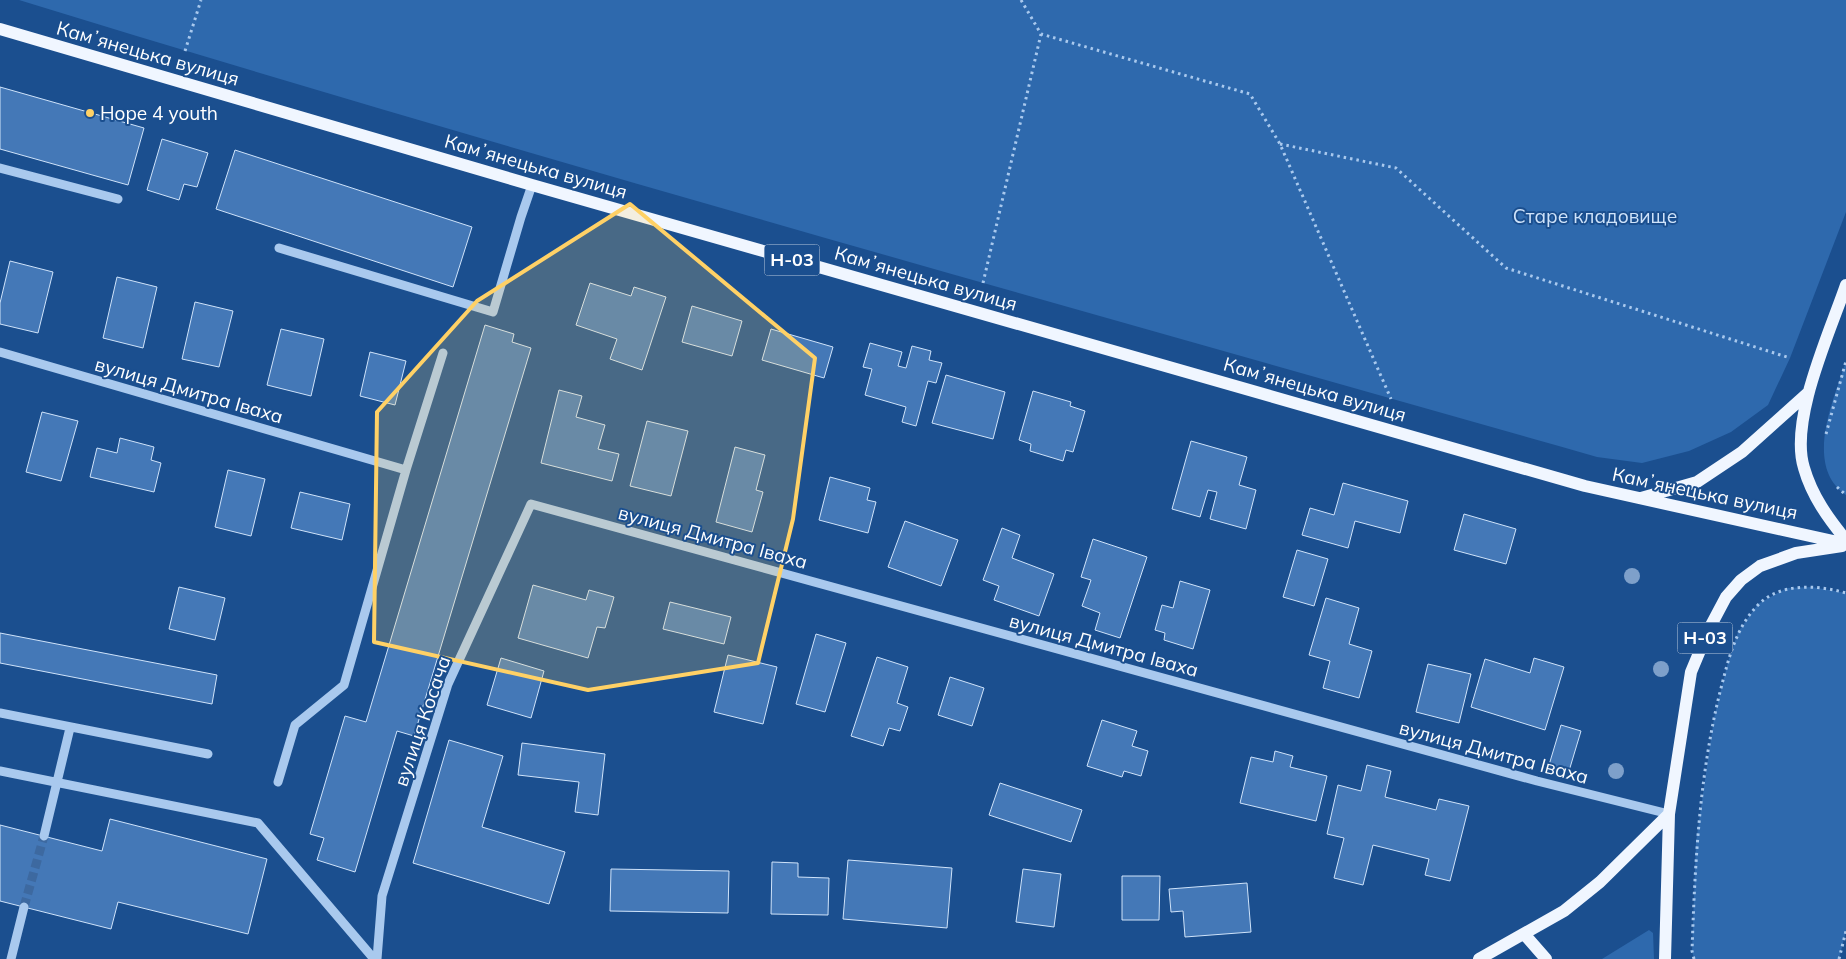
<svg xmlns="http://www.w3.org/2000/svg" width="1846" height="959" viewBox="0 0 1846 959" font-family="Mulish,sans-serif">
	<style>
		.green { fill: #2e69ad }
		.building { fill: #4478b7; stroke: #cfe3fa }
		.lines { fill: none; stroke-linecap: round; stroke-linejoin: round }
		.minor-tunnel { stroke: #3d69a0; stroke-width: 9; stroke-dasharray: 9 4.5; stroke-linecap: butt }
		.path { stroke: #a9c9ee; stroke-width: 3; stroke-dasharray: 2.5 4; stroke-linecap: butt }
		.minor { stroke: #a9c9ee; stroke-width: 9 }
		.major { stroke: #f0f6ff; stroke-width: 12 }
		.tree { fill: #7ea0ca }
		.marked { fill: #ffd166; fill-opacity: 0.2; stroke: #ffd166; stroke-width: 4; stroke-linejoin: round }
		.poi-dot { fill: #ffd166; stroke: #1b4f8f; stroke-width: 2 }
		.labels { text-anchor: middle; stroke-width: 4; stroke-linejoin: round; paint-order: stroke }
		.shield { fill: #1b4f8f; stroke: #bbcadd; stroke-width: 1 }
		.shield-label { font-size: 18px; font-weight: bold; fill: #fff }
		.street-label { font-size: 19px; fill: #fff; stroke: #1b4f8f }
		.poi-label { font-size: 19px; fill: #fff; stroke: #1b4f8f; text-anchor: start }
		.park-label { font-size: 19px; fill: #cfe3fa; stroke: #1b4f8f }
	</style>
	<rect width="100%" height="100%" fill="#1b4f8f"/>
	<path class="green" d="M19,0H1846V212L1790,358L1768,405L1731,432L1689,451L1642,463L1597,457C1070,307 543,161 19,0Z
		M1846,361V495C1803,465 1834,400 1846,361Z
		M1812,587L1846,593V931L1839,959H1694L1692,951L1696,842L1714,718L1728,662L1738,632L1758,604L1787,588Z
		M1649,930L1653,933L1654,959H1602Z"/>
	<path class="building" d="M0,87L144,128L128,185L0,149Z
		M162,139L208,153L197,187L184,184L179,200L147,190Z
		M235,150L472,227L453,287L216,209Z
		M10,261L53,272L38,333L0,324V303Z
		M117,277L157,287L143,348L103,338Z
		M590,283L631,296L634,287L666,297L642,370L610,359L617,339L576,325Z
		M195,302L233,311L219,367L182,359Z
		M692,306L742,321L732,356L682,342Z
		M485,325L514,334L512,342L531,348L414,736L397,731L355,872L317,860L324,838L310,834L345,716L366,722Z
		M281,329L324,339L311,396L267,385Z
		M771,329L833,347L824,378L762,360Z
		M870,343L902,352L898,366L906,368L912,346L931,351L929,360L942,363L936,383L928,381L916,426L902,422L906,407L865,395L872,369L863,367Z
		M370,352L406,361L395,405L360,396Z
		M946,375L1005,392L993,439L932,423Z
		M559,390L582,396L576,417L605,425L598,449L619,454L612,481L541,463Z
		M1033,391L1071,402L1070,406L1085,411L1073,452L1066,450L1063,461L1030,451L1031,444L1019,440Z
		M42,412L78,421L61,481L26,472Z
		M647,421L688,431L671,496L630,486Z
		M120,438L154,447L151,460L161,463L154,492L90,477L97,448L117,453Z
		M1191,441L1247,457L1239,485L1256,490L1246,529L1210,519L1217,492L1208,490L1200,517L1172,509Z
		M735,447L765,455L756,490L763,492L752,532L716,522Z
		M228,470L265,479L251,536L215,527Z
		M830,477L870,488L867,500L876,502L868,533L819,520Z
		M1343,483L1408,501L1400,533L1355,521L1348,548L1302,535L1310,508L1334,515Z
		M300,492L350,504L342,540L291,528Z
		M1464,514L1516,529L1506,564L1454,550Z
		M905,521L958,540L941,586L888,567Z
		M1002,528L1020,535L1012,558L1054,574L1039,616L994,600L999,586L983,580Z
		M1093,539L1147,557L1120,638L1095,630L1100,613L1082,606L1091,580L1081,577Z
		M1297,550L1328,559L1314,606L1283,597Z
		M1180,581L1210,590L1193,649L1164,640L1165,633L1155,630L1162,605L1173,608Z
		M533,585L586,600L589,590L614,597L605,628L597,627L588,658L518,638Z
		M179,587L225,598L215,640L169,629Z
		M1326,598L1359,608L1349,644L1372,651L1359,698L1323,688L1330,661L1309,655Z
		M670,602L731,617L724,644L663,629Z
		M0,633L217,675L212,704L0,663Z
		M816,634L846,643L825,712L796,704Z
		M728,655L777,667L763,724L714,712Z
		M877,657L908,667L897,703L908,707L900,731L889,728L883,746L851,736Z
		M501,658L544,671L531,718L487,705Z
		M1534,658L1564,667L1545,730L1471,707L1485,659L1530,673Z
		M1428,664L1471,674L1459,723L1416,712Z
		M950,677L984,688L972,726L938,715Z
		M1102,720L1137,731L1132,746L1148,751L1141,776L1124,771L1122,777L1087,766Z
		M1561,725L1581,731L1569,771L1549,765Z
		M449,740L503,756L482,827L565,852L549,904L413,863Z
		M522,743L605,754L598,815L575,812L579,782L518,775Z
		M1275,751L1293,756L1290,767L1327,776L1316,821L1240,803L1251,757L1273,762Z
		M1367,765L1391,771L1385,797L1436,810L1439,799L1469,806L1450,881L1425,875L1429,859L1373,845L1363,885L1334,878L1344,838L1327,834L1338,785L1361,791Z
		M1000,783L1082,810L1071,842L989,815Z
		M110,819L267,859L248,934L118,902L111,929L0,901V825L102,851Z
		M848,860L952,868L947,928L843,919Z
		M772,862L798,863V877L829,878L828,915L771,914Z
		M611,869L729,871L728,913L610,911Z
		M1023,869L1061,874L1054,927L1016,922Z
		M1122,876H1160L1159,920H1122Z
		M1247,883L1251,932L1185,937L1183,911L1171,912L1169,889Z"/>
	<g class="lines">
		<path class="minor-tunnel" d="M24,907L44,836"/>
		<path class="path" d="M1021,0L1041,34L1250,94L1280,144L1391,399
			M185,51L201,0
			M1280,144L1396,168L1506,268L1790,358
			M983,283L1041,34
			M1826,434L1846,361
			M1837,487L1846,495
			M1694,959L1692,951C1695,864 1699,777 1720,692C1728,661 1735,629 1757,606C1779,582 1818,585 1846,593
			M1839,959L1846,931"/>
		<path class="minor" d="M0,168L118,199
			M279,248L493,312L521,217L532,185
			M0,352L406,470
			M0,713L208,754
			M0,771L258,823L374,959
			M278,782L295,725L344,685L406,470L443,353
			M44,836L70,728
			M11,959L24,907
			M377,959L382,896L448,684L531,504L1537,781L1669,814"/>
		<path class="major" d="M0,29L532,185L1585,486L1846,544
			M1846,285C1830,332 1789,420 1804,468C1812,496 1828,518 1846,540
			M1641,498L1697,482L1742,452L1809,392
			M1525,935L1546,959
			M1479,959L1564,911L1600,882L1669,814
			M1665,959L1669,814L1691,672L1709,629L1726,597L1741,580L1760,566L1796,553L1842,546"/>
	</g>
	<g class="tree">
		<circle cx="1632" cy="576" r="8"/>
		<circle cx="1661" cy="669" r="8"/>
		<circle cx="1616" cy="771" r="8"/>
	</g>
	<path class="marked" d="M630,204L815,358L793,519L758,663L588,690L374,642L377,412L477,301Z"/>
	<circle class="poi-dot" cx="90" cy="113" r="5"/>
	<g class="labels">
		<g class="shield">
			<rect x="764.5" y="244.5" width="55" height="31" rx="4"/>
			<rect x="1677.5" y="622.5" width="55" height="31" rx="4"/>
		</g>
		<g class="shield-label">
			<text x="792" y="266">Н-03</text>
			<text x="1705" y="644">Н-03</text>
		</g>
		<g class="street-label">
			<text transform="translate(148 53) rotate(16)" y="7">Камʼянецька вулиця</text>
			<text transform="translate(536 166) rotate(16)" y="7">Камʼянецька вулиця</text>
			<text transform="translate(926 278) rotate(16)" y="7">Камʼянецька вулиця</text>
			<text transform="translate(1315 389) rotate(16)" y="7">Камʼянецька вулиця</text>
			<text transform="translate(189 390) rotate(16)" y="7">вулиця Дмитра Іваха</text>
			<text transform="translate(1705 493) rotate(12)" y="7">Камʼянецька вулиця</text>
			<text transform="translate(713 537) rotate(15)" y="7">вулиця Дмитра Іваха</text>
			<text transform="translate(1104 645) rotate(15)" y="7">вулиця Дмитра Іваха</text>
			<text transform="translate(422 721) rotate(-71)" y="7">вулиця Косача</text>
			<text transform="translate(1494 752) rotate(15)" y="7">вулиця Дмитра Іваха</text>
		</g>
		<g class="poi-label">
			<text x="100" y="120">Hope 4 youth</text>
		</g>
		<g class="park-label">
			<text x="1595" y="223">Старе кладовище</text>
		</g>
	</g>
</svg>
